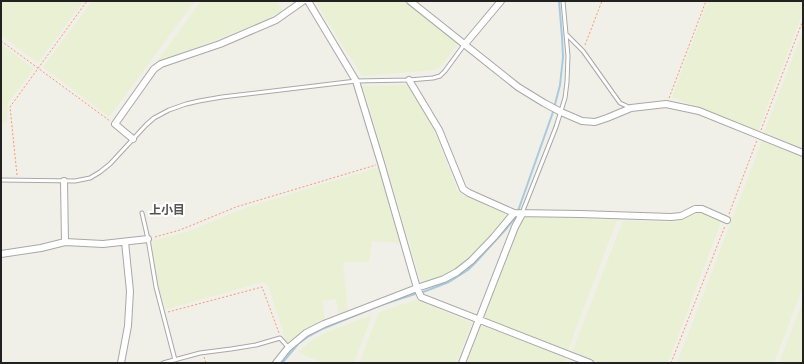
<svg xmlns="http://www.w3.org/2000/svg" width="804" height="364" viewBox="0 0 804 364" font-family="'IBM Plex Sans','Noto Sans JP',sans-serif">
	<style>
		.farmland { fill: #e9f0d3 }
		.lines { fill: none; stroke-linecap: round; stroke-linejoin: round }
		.stream { stroke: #a8c9df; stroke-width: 2 }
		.service-casing { stroke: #a8a8a8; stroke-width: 5 }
		.minor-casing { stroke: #a8a8a8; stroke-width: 8 }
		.path { stroke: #fb976f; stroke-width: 1; stroke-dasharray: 2 2; stroke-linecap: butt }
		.service { stroke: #fff; stroke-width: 3 }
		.minor { stroke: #fff; stroke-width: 6 }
		.labels { text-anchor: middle; stroke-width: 4; stroke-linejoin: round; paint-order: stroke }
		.quarter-label { font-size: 12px; font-weight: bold; fill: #545454; stroke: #fff }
	</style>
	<rect width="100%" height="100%" fill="#f1f0e8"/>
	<path class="farmland" d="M1,1H84L38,63L1,35Z
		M92,1H195L109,117L43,67Z
		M201,1H277L283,10L262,22L156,63Z
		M315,1H404L458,44L440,67L433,70L362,76Z
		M708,1H803V12L758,131L672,97Z
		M803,31V148L764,133Z
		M1,44L34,69L8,103L7,122L1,123Z
		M408,85L434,130L458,192L508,215L478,251L461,265L441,277L421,282L363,86Z
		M762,141L803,158V287L774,363H677Z
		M379,167L400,243L372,241L369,262H343L348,310L339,315L336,299L322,301L325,320L305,331L290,342L286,341L268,285L263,282L166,309L157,283L152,241L190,231L242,209Z
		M699,212L721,222L668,363H601L572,352L623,221L678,222Z
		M525,217L617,220L568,350L483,319L518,230Z
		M416,300L472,323L456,363H359L379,312Z
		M803,301V363H779Z
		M372,315L354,363H324L301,354L299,351L312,340L327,332Z
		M481,325L566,358L564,363H467Z"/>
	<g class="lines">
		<path class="stream" d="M518,211L553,112L560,85L563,57L562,37L559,1
			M423,292L449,282L468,270L476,262L507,228L515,218
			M283,362L298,344L309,336L322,329L381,305L415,294"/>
		<g class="service-casing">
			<path id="service" d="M566,34L583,51L620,103L631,108
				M1,180L75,181L90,178L100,172L110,164L146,125L154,118L169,110L186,104L199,101L222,97L356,81L409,80L433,78L440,76L445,71L464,45
				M142,213L148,239L156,287L175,360
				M522,213L556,127L565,98L567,82L568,56L563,1
				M163,363L200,353L231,349L256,345L280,338L288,347"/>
		</g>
		<g class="minor-casing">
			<path id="minor" d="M308,1L356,81L381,163L417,288L421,297L590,363
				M410,1L518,87L544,103L561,112L582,121L595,122L607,118L631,108L666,104L699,111L803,153
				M465,44L501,1
				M409,80L439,130L463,189L469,193L514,213L580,214L671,217L681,216L695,209H702L727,220
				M133,139L115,124L154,69L161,64L220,44L276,20L303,1
				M64,181L65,242
				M1,254L41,248L65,242L103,244L148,239
				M121,363L128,326L130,291L125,242
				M276,363L288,348L306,333L324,324L417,288L444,279L457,272L471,261L494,237L514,213
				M462,363L515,227L522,214"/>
		</g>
		<path class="path" d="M1,41L110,121
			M585,45L602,1
			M669,98L706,1
			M761,130L803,20
			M17,175L10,107L87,1
			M729,214L757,140
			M155,237L180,230L236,207L376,165
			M168,312L262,287L279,333
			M204,357L206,363
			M671,363L725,226"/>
		<use href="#service" class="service"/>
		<use href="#minor" class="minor"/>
	</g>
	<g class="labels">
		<g class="quarter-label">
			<text x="167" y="214">上小目</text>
		</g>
	</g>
	<rect width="804" height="364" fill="none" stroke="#212121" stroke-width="4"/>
</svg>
